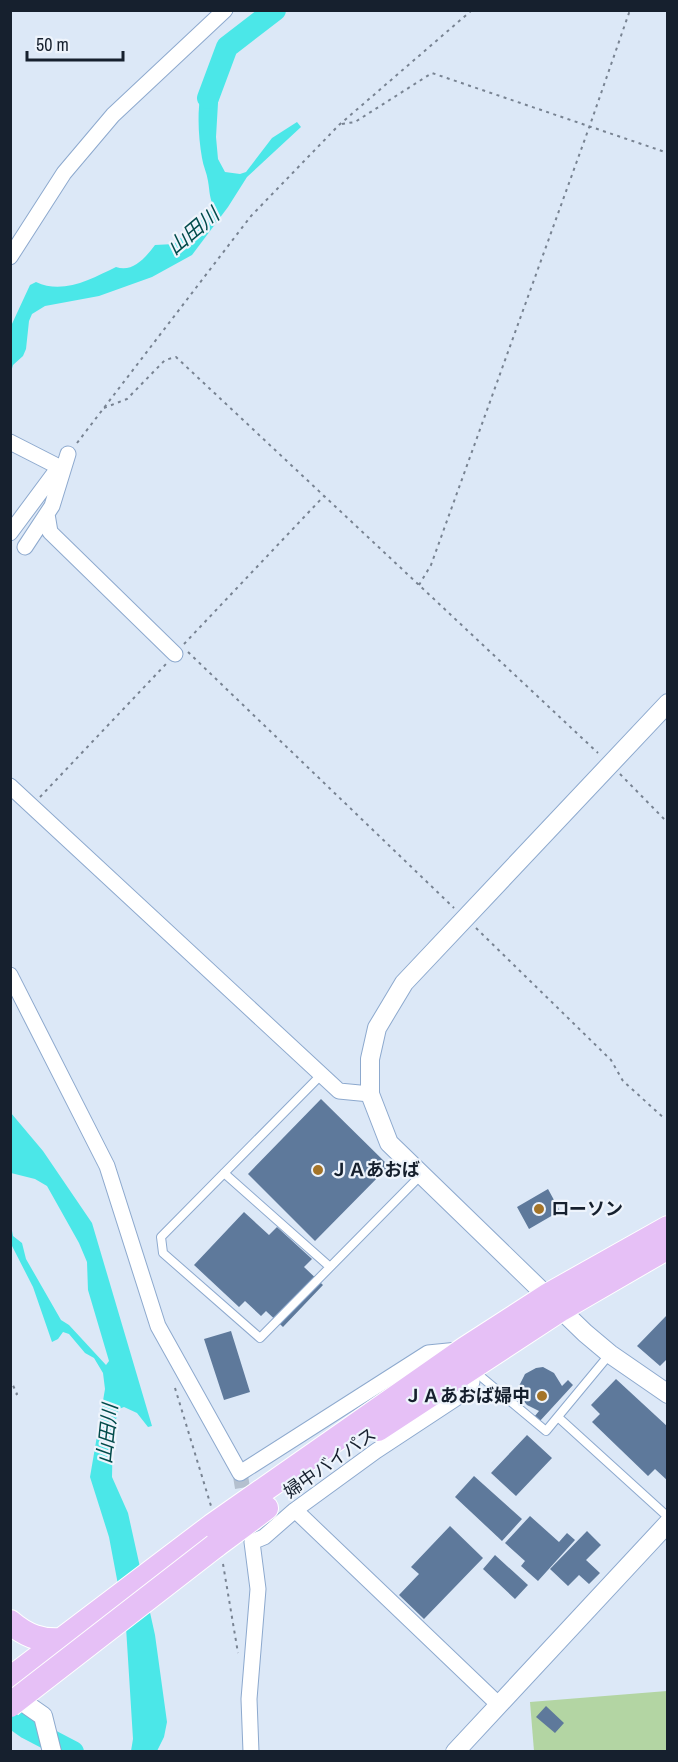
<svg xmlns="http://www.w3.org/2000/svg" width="678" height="1762" viewBox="0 0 678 1762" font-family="'Archivo Narrow','Noto Sans JP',sans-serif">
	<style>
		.green { fill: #b3d5a3 }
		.water { fill: #4be7e8 }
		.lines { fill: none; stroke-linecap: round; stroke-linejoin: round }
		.river { stroke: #4be7e8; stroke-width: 22 }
		.building { fill: #5e799b }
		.minor-tunnel { stroke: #b4c0cf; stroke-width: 15; stroke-dasharray: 15 8; stroke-linecap: butt }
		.service-casing { stroke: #8da9ce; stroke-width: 10 }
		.minor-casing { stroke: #8da9ce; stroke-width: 17 }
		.tertiary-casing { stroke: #8da9ce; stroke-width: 20 }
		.trunk-casing { stroke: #fff; stroke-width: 26 }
		.path { stroke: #788392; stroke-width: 2; stroke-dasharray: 3 4.5; stroke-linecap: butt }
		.service { stroke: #fff; stroke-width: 8 }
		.minor { stroke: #fff; stroke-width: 15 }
		.tertiary { stroke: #fff; stroke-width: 18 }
		.trunk { stroke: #e6c0f6; stroke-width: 24 }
		.trunk-bridge-casing { stroke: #fff; stroke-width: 26; stroke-linecap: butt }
		.trunk-bridge { stroke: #e6c0f6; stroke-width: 24 }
		.poi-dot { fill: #a47428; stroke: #eef4fc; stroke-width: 2 }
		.labels { text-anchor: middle; stroke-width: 4.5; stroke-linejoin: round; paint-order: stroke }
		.poi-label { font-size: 18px; font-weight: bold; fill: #16202e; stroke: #eef4fc; text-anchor: start }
		.street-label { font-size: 18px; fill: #16202e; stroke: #eef4fc }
		.water-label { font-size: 20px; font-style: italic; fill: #024b4b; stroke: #eef4fc }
	</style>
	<rect width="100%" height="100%" fill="#dce8f7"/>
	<path class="green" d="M667,1691V1751H534L530,1702Z"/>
	<path class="water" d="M209,67L223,71L222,81L219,86L216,137L218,159L225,172L240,174L246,172L272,138L297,122L301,127L247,177L228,207L192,255L152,277L99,296L45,306L32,314L29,321L26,349L23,356L13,365L11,372V326L30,285L36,282C63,295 91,279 116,267C133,273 146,257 155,245L174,244L214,208C209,196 210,193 208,181C207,173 203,166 202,158C197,128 196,95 209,67Z
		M11,1113L43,1151L92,1223L152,1426L148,1427L137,1413L124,1407L119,1409L113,1430L112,1477L128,1513L155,1635L167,1722L164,1737L157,1751H131L133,1739L126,1627L109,1537L90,1477L105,1389L103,1373L94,1358L85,1353L69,1334L63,1332L58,1339L52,1342L33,1287L11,1244L10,1220L13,1236L22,1243L26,1259L61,1320L69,1325L106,1365L109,1361L88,1290L87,1262L79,1243L47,1186L35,1179L11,1173Z"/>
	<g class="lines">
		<path class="river" d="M208,98L227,47L275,10
			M10,1716L27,1728L73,1752"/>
	</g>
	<path class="building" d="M321,1099L389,1166L315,1241L248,1174Z
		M548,1189L560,1211L529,1229L517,1207Z
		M244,1212L269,1235L277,1227L312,1259L304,1267L323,1285L283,1327L266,1311L261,1316L245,1301L239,1307L194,1265Z
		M668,1314V1358L660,1366L637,1346Z
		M231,1331L250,1392L224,1400L204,1339Z
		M543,1367L554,1373L562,1386L568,1380L573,1385L539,1422L534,1417L539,1411L527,1405L522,1399L519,1386L525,1374L536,1368Z
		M616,1379L668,1427V1481L655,1469L648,1476L592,1422L600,1414L591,1405Z
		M527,1435L552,1458L516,1496L491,1473Z
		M474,1476L522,1519L502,1541L455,1497Z
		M530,1516L559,1542L567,1533L575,1540L538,1581L521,1566L525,1561L505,1543Z
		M450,1526L483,1558L424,1619L399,1595L419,1574L411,1567Z
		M587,1531L601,1545L586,1560L600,1573L589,1584L579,1575L568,1586L550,1569Z
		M495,1555L528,1585L515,1599L483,1569Z
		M546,1706L564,1723L555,1733L536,1717Z"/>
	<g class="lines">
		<path class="minor-tunnel" d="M240,1473L246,1509"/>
		<g class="service-casing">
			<path id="service" d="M321,1075L161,1237L163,1253L260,1338L421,1175
				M224,1173L330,1267
				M473,1370L546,1431L609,1355
				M559,1418L668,1517"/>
		</g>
		<g class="minor-casing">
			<path id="minor" d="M10,257L64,173L113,115L225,10
				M10,442L59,467L10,533
				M47,514L50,532L175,654
				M25,547L52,506L68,454
				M10,786L339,1091L370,1094
				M10,975L107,1166L158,1326L240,1473L428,1353L458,1350
				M295,1510L499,1705
				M251,1752L249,1699L258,1589L252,1542L264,1537L295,1510L376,1451L461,1395L472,1382L471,1368"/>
		</g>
		<g class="tertiary-casing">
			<path id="tertiary" d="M668,703L404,983L377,1028L370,1059V1094L389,1143L585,1333L610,1354L668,1394
				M10,1693L43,1716L52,1752
				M455,1752L668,1523"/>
		</g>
		<g class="trunk-casing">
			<path id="trunk" d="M378,1429L561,1309L668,1247
				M215,1546L266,1508
				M10,1622C26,1636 42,1642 63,1640
				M10,1679L212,1526L465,1349L547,1296L668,1228"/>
		</g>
		<path class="path" d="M342,124L355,122L432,73L668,153
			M104,408L127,399L165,360L176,357L598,753
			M77,443L251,216L339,125L472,10
			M419,585L431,565L590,125L630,10
			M184,644L324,496
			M188,652L454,908
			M620,774L668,823
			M40,797L166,664
			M476,928L611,1060L623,1081L665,1119
			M10,1379L17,1394L10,1397
			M175,1388L211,1506
			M223,1564L238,1653"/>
		<use href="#service" class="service"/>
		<use href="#minor" class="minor"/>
		<use href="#tertiary" class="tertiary"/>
		<use href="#trunk" class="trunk"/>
		<g class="trunk-bridge-casing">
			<path id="trunk-bridge" d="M10,1705L215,1546"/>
		</g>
		<use href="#trunk-bridge" class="trunk-bridge"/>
	</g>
	<g class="poi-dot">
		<circle cx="318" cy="1170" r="6"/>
		<circle cx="539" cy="1209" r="6"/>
		<circle cx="542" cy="1396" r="6"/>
	</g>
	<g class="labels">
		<g class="poi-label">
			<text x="330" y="1176">ＪＡあおば</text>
			<text x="551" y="1215">ローソン</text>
			<text x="530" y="1402" text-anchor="end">ＪＡあおば婦中</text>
		</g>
		<g class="street-label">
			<text transform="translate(330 1463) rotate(-35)" y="6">婦中バイパス</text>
		</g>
		<g class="water-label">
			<text transform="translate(193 231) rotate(-40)" y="7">山田川</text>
			<text transform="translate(107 1434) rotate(-84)" y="7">山田川</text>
		</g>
	</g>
	<rect width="678" height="1762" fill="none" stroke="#16202e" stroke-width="24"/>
	<path d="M27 51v9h96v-9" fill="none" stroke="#16202e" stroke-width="3"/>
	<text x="36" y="51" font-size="18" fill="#16202e" stroke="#eef4fc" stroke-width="4.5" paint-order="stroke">50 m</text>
</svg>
